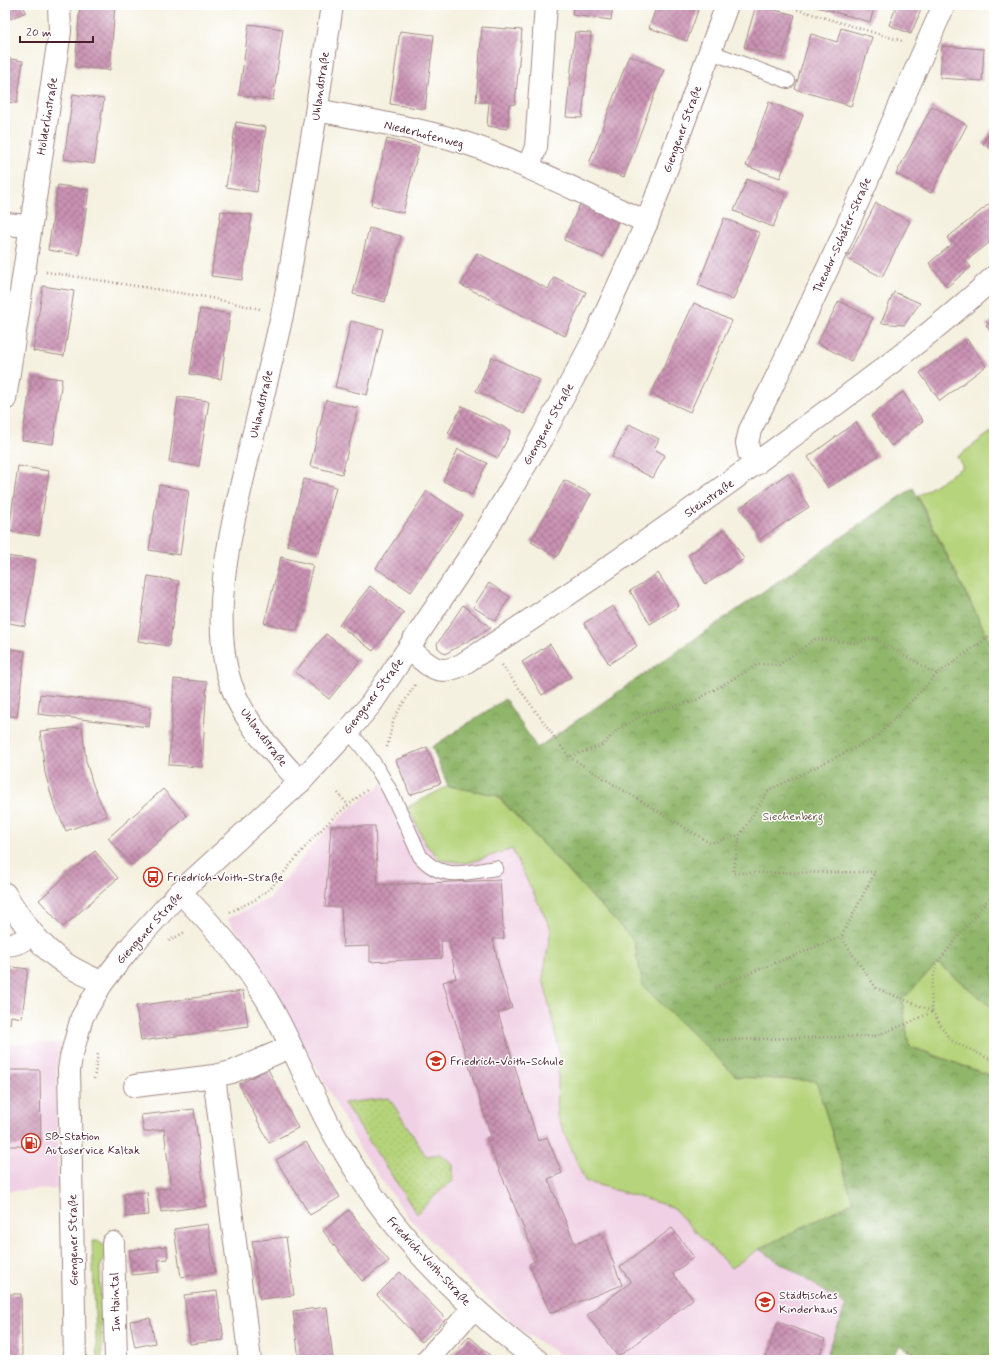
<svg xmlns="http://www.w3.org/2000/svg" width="999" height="1365" viewBox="0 0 999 1365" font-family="Mynerve,sans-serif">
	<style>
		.built { fill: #f0d0e4 }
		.grass { fill: #b6d47b; stroke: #807a53 }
		.forest { fill: url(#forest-crowns); stroke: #6d6a4b }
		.park { fill: url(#park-dots); stroke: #807a53 }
		.building { fill: url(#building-cross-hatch) }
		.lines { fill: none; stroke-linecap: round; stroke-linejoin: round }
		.lane-casing { stroke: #a08886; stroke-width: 16 }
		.street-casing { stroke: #a08886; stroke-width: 24 }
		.secondary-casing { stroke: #a08886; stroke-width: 24 }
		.path { stroke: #a08886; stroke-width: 2.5; stroke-dasharray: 1 3; stroke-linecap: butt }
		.lane { stroke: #fff; stroke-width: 14 }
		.street { stroke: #fff; stroke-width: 22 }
		.secondary { stroke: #fff; stroke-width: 22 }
		.labels { text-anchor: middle; stroke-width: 3; stroke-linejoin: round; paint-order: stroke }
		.street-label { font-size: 12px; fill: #4a1f2b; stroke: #fff }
		.park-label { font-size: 12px; fill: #6a5543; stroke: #fff }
		.poi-label { font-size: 12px; fill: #4a1f2b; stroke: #fff; text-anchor: start }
	</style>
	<defs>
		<pattern id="forest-crowns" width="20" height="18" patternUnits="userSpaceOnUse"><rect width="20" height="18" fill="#90b66b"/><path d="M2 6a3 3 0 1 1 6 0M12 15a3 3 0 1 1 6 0" fill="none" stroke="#789358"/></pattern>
		<pattern id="park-dots" width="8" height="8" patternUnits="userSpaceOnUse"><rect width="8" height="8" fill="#b6d47b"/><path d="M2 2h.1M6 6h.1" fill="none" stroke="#9eb66a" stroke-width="1.8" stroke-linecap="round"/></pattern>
		<pattern id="building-cross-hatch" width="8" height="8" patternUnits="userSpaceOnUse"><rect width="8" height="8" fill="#ca93b4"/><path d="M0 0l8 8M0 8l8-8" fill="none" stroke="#a67793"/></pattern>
	</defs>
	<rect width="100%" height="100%" fill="#fff"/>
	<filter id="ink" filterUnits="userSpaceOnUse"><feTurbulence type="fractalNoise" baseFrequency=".025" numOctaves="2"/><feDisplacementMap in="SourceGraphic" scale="8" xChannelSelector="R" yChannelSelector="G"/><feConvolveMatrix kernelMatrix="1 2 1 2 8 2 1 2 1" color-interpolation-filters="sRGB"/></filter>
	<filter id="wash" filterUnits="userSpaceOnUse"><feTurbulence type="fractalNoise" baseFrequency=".012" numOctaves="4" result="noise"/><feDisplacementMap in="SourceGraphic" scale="16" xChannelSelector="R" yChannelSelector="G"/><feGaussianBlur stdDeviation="0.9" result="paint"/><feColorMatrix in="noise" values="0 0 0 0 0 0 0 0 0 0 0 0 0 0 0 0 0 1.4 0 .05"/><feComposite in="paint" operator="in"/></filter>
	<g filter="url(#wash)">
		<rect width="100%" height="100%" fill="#f5f1e0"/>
		<path class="built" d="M391,777L408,807L426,845L468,863L512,848L551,930L543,978L559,1050L557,1115L585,1181L672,1207L731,1268L759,1249L846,1305L825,1360H569L522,1331L464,1277L405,1213L361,1151L273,986L245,941L227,919L269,899L314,844L331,826L352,807Z
			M61,1043L57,1068L58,1189L5,1191V1044Z"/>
		<path class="grass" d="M994,430V650L918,496L963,467L957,457Z
			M448,786L496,795L634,941L643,986L737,1077L816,1081L853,1202L759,1249L731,1268L672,1207L585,1181L557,1115L559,1050L543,978L551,929L512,849L468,863L441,860L426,845L408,807Z
			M937,963L994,1009V1077L909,1046L902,1000Z
			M92,1241H98L106,1247V1256L100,1267L102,1360H97Z"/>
		<path class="forest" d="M913,488L994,650V1009L938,963L902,1000L909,1046L994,1077V1360H926L899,1345L891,1360H825L846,1305L759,1249L853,1202L816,1081L737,1077L643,986L634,941L497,795L448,786L432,747L505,699L537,748Z"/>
		<path class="park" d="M389,1098L426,1156L441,1154L453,1165V1181L440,1191L417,1214L344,1103Z"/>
		<g id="blocks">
			<path class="building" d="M5,5H23L26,12L5,21Z
				M80,5H115L110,70L75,67Z
				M486,5H523L522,8Z
				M573,5H613L611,20L572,15Z
				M657,5H700L687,41L649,28Z
				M756,5L795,15L782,58L744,47Z
				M810,5H875L870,22Z
				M897,5H923L911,34L889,25Z
				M249,24L283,29L273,100L239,95Z
				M482,27L522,30L515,104L509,105L507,129L487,126L489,102H476Z
				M841,28L872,37L851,106L795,89L811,34L837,42Z
				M400,31L434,35L425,109L390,104Z
				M575,32L591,33L582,118L566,117Z
				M942,46L984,49L982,81L940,78Z
				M629,55L664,69L624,177L589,164Z
				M5,58L23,61L17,103L5,102Z
				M73,94L104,99L94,164L64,159Z
				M769,102L803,115L780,178L746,166Z
				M932,106L967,125L931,193L896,174Z
				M236,122L266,127L257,192L226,187Z
				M994,125V151L983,144Z
				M387,139L419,147L403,213L371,205Z
				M747,179L786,195L773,227L734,211Z
				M58,185L89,190L79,255L48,250Z
				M994,200V239L966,261L971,267L947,287L929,263L952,244L947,238Z
				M876,203L910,221L882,277L847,259Z
				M580,204L618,221L603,257L564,240Z
				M221,211L252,215L242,280L211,276Z
				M724,218L760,233L733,300L698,285Z
				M369,228L401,236L385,302L353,294Z
				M477,253L548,289L554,277L586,292L565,336L461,285Z
				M43,286L74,291L64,356L33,351Z
				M894,292L920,303L904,325L881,323Z
				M839,301L873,318L851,361L817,343Z
				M694,303L732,321L690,412L651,394Z
				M200,309L230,314L221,379L190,374Z
				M994,320V336L986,325Z
				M351,321L383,329L367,395L335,387Z
				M967,339L986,366L940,401L920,373Z
				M492,357L540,380L524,414L476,391Z
				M32,375L62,379L53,444L22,440Z
				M903,392L923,421L891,446L871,416Z
				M178,397L209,401L199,466L169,462Z
				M326,400L358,408L342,474L310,466Z
				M462,406L511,431L498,458L448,433Z
				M856,422L878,456L828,488L808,457Z
				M629,424L659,439L654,449L665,455L653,478L612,457Z
				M458,449L487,463L472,495L443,481Z
				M18,466L49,471L39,536L9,531Z
				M788,473L809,507L760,539L740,508Z
				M304,479L336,487L319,553L287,545Z
				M564,480L591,494L557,557L531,542Z
				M159,485L189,490L180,555L149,550Z
				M427,491L463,515L411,592L376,568Z
				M725,529L744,559L706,584L688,555Z
				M5,556L35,560L25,626L5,622Z
				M281,557L313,565L297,631L264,623Z
				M658,573L679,606L650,624L630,591Z
				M148,576L179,581L169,646L138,641Z
				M489,583L510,597L495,621L473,607Z
				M370,586L404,613L373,651L339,625Z
				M463,605L491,628L445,654L438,648L437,644Z
				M613,606L637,646L609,664L584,623Z
				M326,634L360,661L329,699L295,672Z
				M550,644L571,677L542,695L522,662Z
				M5,648L25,651L17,717L5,715Z
				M174,679L207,682L202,767L169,765Z
				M40,694L151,707L149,727L38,714Z
				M82,727L86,761L93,785L107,816L66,831L53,801L45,773L40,731Z
				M427,747L441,783L410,795L396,760Z
				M163,789L187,816L132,865L108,838Z
				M331,826H375L378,885L500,880L504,939H493L499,967L512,1008L498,1013L538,1141L547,1137L562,1173L548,1179L575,1244L602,1233L622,1285L550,1313L529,1264L537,1260L486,1138L491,1136L443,982L456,978L449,941H441L442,958L370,962V946L343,947L341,907H325Z
				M95,851L118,878L63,927L39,900Z
				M5,966L28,969L22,1018L11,1016L10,1024H5Z
				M243,991L248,1026L141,1041L136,1006Z
				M268,1069L298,1128L269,1143L239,1084Z
				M5,1070H40L41,1146H5Z
				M194,1109L206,1206L161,1212L158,1189L171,1188L164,1129L144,1132L141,1115Z
				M306,1142L340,1197L310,1215L276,1160Z
				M147,1192L149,1215L126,1217L124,1194Z
				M349,1210L389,1261L362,1281L323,1231Z
				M208,1224L215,1272L181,1277L174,1229Z
				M672,1228L694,1257L673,1274L693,1299L618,1357L587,1315L631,1282L620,1267Z
				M286,1237L294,1295L260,1299L252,1241Z
				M167,1246L168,1259L158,1260L159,1272L132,1275L129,1250Z
				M400,1272L446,1319L422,1342L377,1295Z
				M217,1291L224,1340L190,1344L184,1295Z
				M5,1294H21L22,1360H5Z
				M327,1307L333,1360H299L293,1311Z
				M150,1318L155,1343L135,1347L130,1321Z
				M778,1322L825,1339L818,1360H765Z
				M469,1336L492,1357L490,1360H455L451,1357Z"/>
		</g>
	</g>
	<g filter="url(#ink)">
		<use href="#blocks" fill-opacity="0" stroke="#a08886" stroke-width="1"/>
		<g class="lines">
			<g class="lane-casing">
				<path id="lane" d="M711,52L788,81
					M348,731C383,767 400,811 420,856C442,882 466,872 496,868"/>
			</g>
			<g class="street-casing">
				<path id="street" d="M317,110C371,121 426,129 477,147C536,168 590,198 647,222
					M528,168L536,147L546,5
					M5,224L30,226
					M5,399L60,31L59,5
					M756,464L749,453L747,443L750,430L769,393L841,240L944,5
					M409,649C429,665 437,678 463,664C583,586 701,505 816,419C877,374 938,329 994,277
					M300,782C270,749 237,715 227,671C212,606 231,529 246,465C258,415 271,365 282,315C289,283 293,250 299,218C311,147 322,76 332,5
					M180,892C213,926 243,959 267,1000C294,1046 312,1097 339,1143C388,1228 458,1301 537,1360
					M5,894C20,919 38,945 63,962C75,971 89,976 102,983
					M5,945C17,944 23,942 32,933
					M214,1076L250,1360
					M135,1086L214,1076L232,1072L290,1047
					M113,1243L116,1360
					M427,1360L473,1309"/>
			</g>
			<g class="secondary-casing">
				<path id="secondary" d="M75,1360L69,1070L71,1057L82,1017L102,983L132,945L180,892L300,782L348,731L371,704L392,673L480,541L542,437L594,339L647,222L727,5"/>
			</g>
			<path class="path" d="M782,5L902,41
				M46,272L206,297L260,309
				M502,665L569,757L603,745L616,731L646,713L695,701L759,664L779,665L815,639L858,643L872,637L937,674
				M387,747L394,718L415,685
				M569,757L710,843L740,835
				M338,793L348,805
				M994,892L937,963L931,987L932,1011L950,1040L994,1061
				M230,912L255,900L271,888L312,839L334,817L368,789
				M169,941L185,932
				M715,987L841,937
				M932,1011L876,988L841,937L875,872L733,873L740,835L769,790L877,737L937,674L994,633
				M719,1040L875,1036L906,1024L932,1012
				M94,1079L98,1054
				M906,1353L919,1360"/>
			<use href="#lane" class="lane"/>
			<use href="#street" class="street"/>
			<use href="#secondary" class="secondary"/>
		</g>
	</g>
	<defs>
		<g id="bus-ring" transform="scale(1)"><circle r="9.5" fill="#fff" stroke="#c8321e" stroke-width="1.5"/><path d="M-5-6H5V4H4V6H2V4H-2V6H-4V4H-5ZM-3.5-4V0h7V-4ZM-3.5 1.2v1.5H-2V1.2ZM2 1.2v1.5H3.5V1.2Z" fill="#c8321e"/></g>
		<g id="school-ring" transform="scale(1)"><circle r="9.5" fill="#fff" stroke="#c8321e" stroke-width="1.5"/><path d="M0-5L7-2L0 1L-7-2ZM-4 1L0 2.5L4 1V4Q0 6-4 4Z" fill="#c8321e"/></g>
		<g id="fuel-ring" transform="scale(1)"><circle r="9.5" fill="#fff" stroke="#c8321e" stroke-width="1.5"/><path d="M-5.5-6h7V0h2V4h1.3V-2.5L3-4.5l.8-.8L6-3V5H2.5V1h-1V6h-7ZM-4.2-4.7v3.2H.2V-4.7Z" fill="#c8321e"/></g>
	</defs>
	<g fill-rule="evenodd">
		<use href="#bus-ring" x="153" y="877"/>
		<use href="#school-ring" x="436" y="1061"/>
		<use href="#fuel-ring" x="31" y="1143"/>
		<use href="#school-ring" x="765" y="1302"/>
	</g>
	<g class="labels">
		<g class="street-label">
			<text transform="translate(320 86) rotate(-82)" y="4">Uhlandstraße</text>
			<text transform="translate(47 116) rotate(-81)" y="4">Hölderlinstraße</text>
			<text transform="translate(682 129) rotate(-70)" y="4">Giengener Straße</text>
			<text transform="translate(424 134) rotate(14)" y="4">Niederhofenweg</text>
			<text transform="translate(842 235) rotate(-66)" y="4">Theodor-Schäfer-Straße</text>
			<text transform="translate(261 404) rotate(-77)" y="4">Uhlandstraße</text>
			<text transform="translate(548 424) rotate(-61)" y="4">Giengener Straße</text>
			<text transform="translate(709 498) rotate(-35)" y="4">Steinstraße</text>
			<text transform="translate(373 696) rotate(-53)" y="4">Giengener Straße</text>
			<text transform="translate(264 737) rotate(53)" y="4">Uhlandstraße</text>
			<text transform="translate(149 928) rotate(-48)" y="4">Giengener Straße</text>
			<text transform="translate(73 1240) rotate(-91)" y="4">Giengener Straße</text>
			<text transform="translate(429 1261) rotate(47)" y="4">Friedrich-Voith-Straße</text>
			<text transform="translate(115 1302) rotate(-92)" y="4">Im Haintal</text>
		</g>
		<g class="park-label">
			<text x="793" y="820">Siechenberg</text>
		</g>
		<g class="poi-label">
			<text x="167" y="881">Friedrich-Voith-Straße</text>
			<text x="450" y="1065">Friedrich-Voith-Schule</text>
			<text x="45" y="1140">SB-Station<tspan x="45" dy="14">Autoservice Kaltak</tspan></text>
			<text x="779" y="1299">Städtisches<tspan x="779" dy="14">Kinderhaus</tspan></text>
		</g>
	</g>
	<rect width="999" height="1365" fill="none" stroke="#fff" stroke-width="20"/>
	<path d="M20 36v6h73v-6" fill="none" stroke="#4a1f2b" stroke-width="2"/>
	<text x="26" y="36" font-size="12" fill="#4a1f2b" stroke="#ffffff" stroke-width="3" paint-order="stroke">20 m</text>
</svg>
